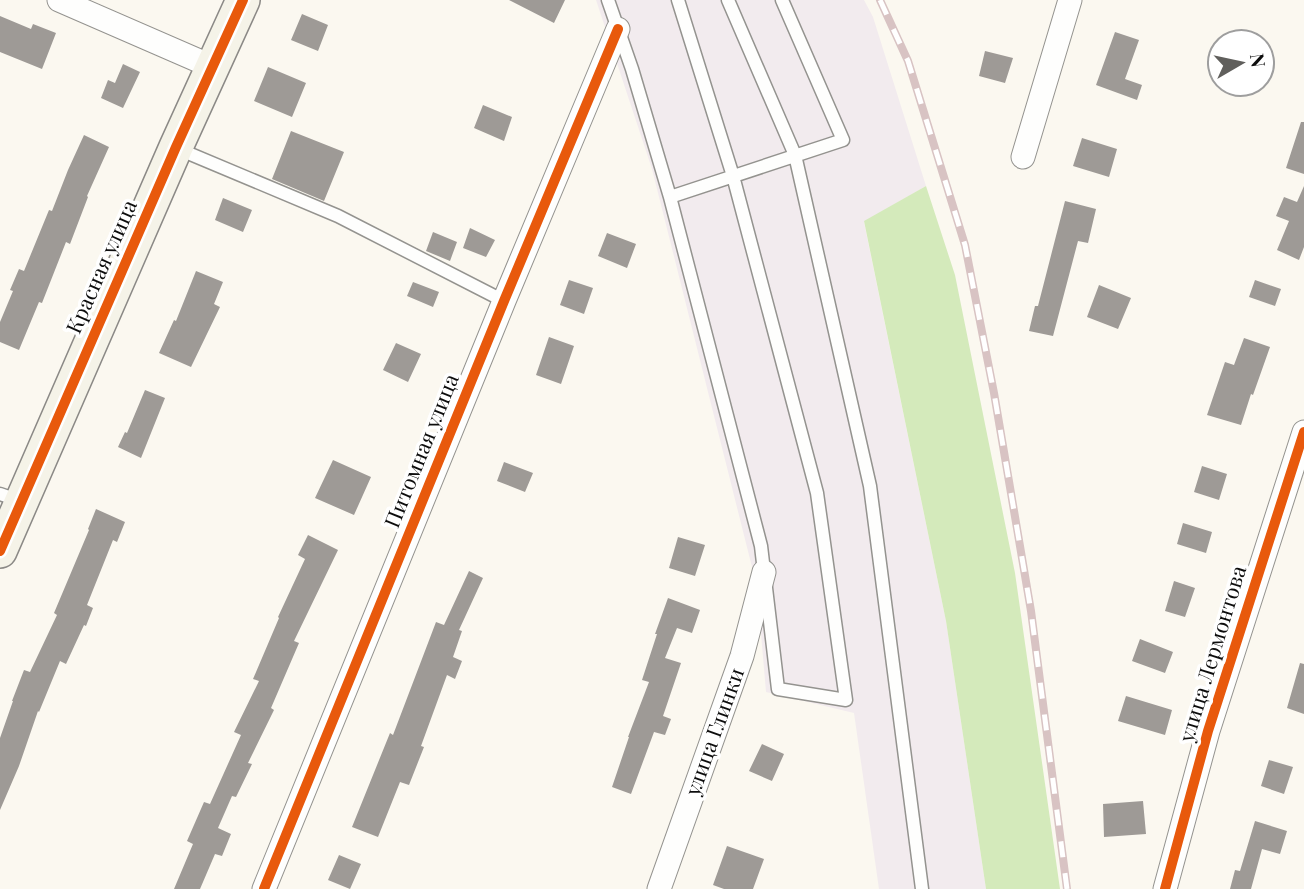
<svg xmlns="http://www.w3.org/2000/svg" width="1304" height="889" viewBox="0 0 1304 889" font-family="'Playfair Display',serif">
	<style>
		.industrial { fill: #f2ebee }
		.forest { fill: #d4eabb }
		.building { fill: #9e9a96 }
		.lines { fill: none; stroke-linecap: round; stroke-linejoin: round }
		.lane-casing { stroke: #94938f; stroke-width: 15 }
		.street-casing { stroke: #94938f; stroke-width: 25 }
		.secondary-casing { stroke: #8b8986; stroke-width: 36 }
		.lane { stroke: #fefefd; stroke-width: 12 }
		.street { stroke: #fefefd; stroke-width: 23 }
		.secondary { stroke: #f5f3e8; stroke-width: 33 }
		.rail-casing { stroke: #d8c3c3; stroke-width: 8 }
		.rail { stroke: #fff; stroke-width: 5; stroke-dasharray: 16; stroke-linecap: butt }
		.cycleway-casing { stroke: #fff; stroke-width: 15 }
		.cycleway { stroke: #e8590c; stroke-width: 10 }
		.labels { text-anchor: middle; stroke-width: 7; stroke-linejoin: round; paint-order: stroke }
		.street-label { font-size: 21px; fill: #0d0d0d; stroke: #fff }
	</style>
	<rect width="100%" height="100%" fill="#fbf8f0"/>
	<path class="industrial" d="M596,0H864L873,17L926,186L864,222L946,621L986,889H879L854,713L766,692L757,587L652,169Z"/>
	<path class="forest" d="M926,186L955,275L1015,573L1060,889H986L946,621L864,221Z"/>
	<path class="building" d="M509,0H565L554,23Z
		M302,14L328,25L318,51L291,40Z
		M0,16L31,29L33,24L56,33L42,69L0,52Z
		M1115,32L1139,40L1125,79L1142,85L1137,100L1096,85Z
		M985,51L1013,58L1005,83L979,76Z
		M123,64L140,72L123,108L101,98L108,80L115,83Z
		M268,67L306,83L292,117L254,101Z
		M483,105L512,117L504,141L474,128Z
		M1301,122H1304V174L1286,168Z
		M291,131L344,152L324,201L272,179Z
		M84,135L109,147L87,196L88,197L70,244L66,242L42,303L39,302L19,350L0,342V322L13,291L10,290L19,269L24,271L49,210L52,211L68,170Z
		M1082,138L1117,149L1109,177L1073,166Z
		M1304,186V247L1299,260L1277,250L1289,221L1276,216L1284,197L1297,202Z
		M223,198L252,210L243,232L215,220Z
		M1065,201L1096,209L1088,243L1078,241L1053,336L1029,331L1035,306H1038Z
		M470,228L495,240L486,257L463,248Z
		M433,232L457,242L450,261L426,251Z
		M607,233L636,244L627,268L598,256Z
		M196,271L223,282L214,304L220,307L191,367L159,353L174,320L176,321Z
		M569,280L593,288L584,314L560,305Z
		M1255,280L1281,289L1275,306L1249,297Z
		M413,282L439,292L433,307L407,296Z
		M1099,285L1131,298L1118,329L1087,317Z
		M549,337L574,346L561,384L536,375Z
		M1244,338L1270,347L1253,395L1251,394L1241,425L1207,415L1225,362L1234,365Z
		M396,343L421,354L408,382L383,370Z
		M145,390L165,398L141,458L118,447L125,432L127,433Z
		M333,460L371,477L354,515L315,498Z
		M504,462L533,473L525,492L497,481Z
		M1202,466L1227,474L1219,500L1194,492Z
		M96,509L125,522L117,542L113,540L87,605L93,608L86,626L84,625L66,664L60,661L39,712L38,711L19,766L0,810V738L13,701H12L24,670L30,672L57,615L54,613L89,530L88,529Z
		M1183,523L1212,532L1206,553L1177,544Z
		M308,535L338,550L294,641L299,643L271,708L274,710L248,763L252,764L236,797L232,796L218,828L231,834L222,856L215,854L200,889H174L193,844L187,841L204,802L210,804L241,735L234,732L259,681L253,679L279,618L278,617L305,559L298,555Z
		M678,537L705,545L695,576L669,568Z
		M469,571L483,578L459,630L462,631L453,657L462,661L455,679L447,675L421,746L424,747L409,785L400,782L378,837L352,827L390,733L393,735L436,622L444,625Z
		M1174,581L1195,588L1185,617L1165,611Z
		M668,598L700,610L692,633L677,628L665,658L681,663L663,716L671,719L665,735L654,732L631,794L612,787L629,737H628L649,682L642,680L657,634H655Z
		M1140,639L1173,652L1165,673L1132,661Z
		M1300,663L1304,664V714L1287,708Z
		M1126,696L1172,710L1165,735L1118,721Z
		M762,744L784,754L772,781L749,771Z
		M1269,760L1293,767L1284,794L1261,786Z
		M1143,801L1146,834L1104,837L1103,804Z
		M1255,821L1287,831L1280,854L1262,849L1251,889H1230L1235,870L1240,871Z
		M727,846L764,859L753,889H724L713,885Z
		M339,855L361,864L350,889L328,880Z"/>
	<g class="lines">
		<g class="lane-casing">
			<path id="lane" d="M608,0L632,69L670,197L761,546L778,689L846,700L817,493L733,176L678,0
				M728,0L795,155L870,486L922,889
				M176,148L338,216L504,301
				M670,197L843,140L782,0
				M0,494L20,501"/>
		</g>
		<g class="street-casing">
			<path id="street" d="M59,0L213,67
				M1023,157L1070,0
				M264,889L504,301L618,29
				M659,889L742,656L764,572
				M1165,889L1208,731L1304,432"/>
		</g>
		<g class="secondary-casing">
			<path id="secondary" d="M0,551L176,147L243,0"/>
		</g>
		<use href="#lane" class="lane"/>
		<use href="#street" class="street"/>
		<use href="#secondary" class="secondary"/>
		<g class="rail-casing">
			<path id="rail" d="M880,0L908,61L965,245L994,393L1031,611L1067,889"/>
		</g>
		<use href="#rail" class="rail"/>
		<g class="cycleway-casing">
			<path id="cycleway" d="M0,551L176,147L243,0
				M264,889L504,301L618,29
				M1165,889L1208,731L1304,432"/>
		</g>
		<use href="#cycleway" class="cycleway"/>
	</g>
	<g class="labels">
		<g class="street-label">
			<text transform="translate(102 267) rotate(-66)" y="7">Красная улица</text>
			<text transform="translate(422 451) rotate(-68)" y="7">Питомная улица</text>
			<text transform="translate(1213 654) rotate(-73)" y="7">улица Лермонтова</text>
			<text transform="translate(715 732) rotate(-70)" y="7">улица Глинки</text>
		</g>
	</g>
	<g transform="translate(1241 63) rotate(81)"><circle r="33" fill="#ffffff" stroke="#9e9e9e" stroke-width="2"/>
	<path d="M0-5L12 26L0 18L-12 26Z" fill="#605f5c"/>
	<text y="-10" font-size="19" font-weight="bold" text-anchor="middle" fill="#0d0d0d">N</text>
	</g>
</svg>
